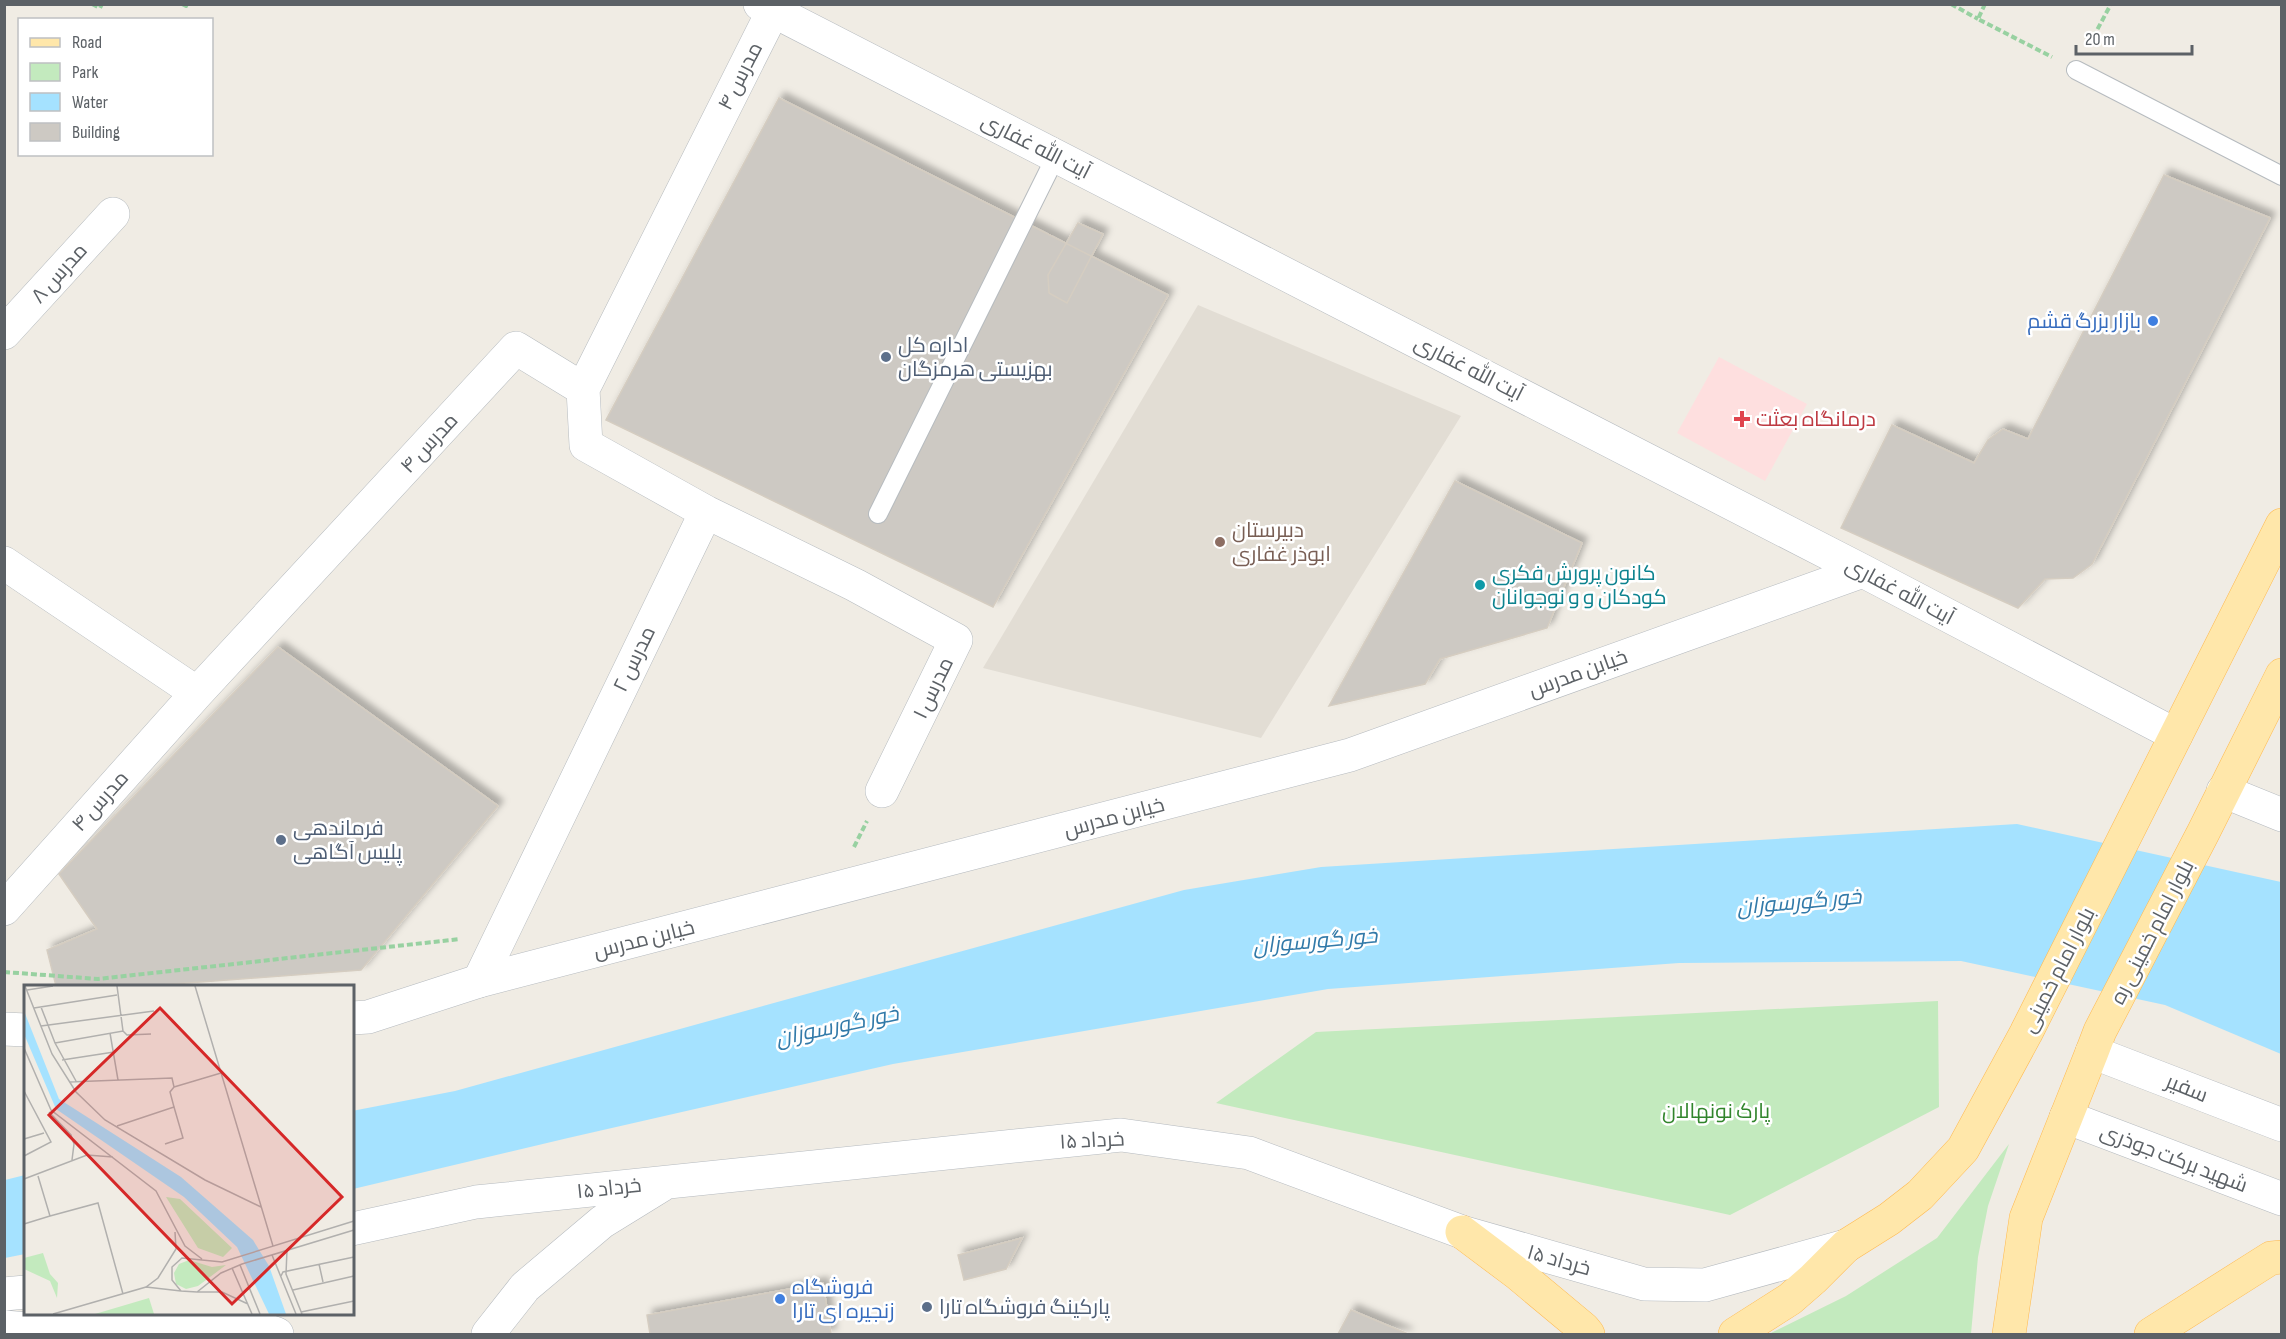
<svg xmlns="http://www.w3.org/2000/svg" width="2286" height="1339" viewBox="0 0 2286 1339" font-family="'Sofia Sans Condensed',Cairo,sans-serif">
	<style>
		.education { fill: #e2ddd4 }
		.medical { fill: #fedfdf }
		.green { fill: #c3eabe }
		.water { fill: #a5e2ff }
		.building { fill: #cdc9c3; stroke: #d5cdc1; stroke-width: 1.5; filter: url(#shadow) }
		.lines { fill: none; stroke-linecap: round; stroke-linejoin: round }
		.lane-casing { stroke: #b6bbbf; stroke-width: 20 }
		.street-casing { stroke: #b6bbbf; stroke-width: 34 }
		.secondary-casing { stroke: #b5babf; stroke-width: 34 }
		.primary-casing { stroke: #ffb94e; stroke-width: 34 }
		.path { stroke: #98d1a1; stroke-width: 4; stroke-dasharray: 6 3; stroke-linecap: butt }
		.lane { stroke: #fff; stroke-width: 18 }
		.street { stroke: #fff; stroke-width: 33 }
		.secondary { stroke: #fff; stroke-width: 33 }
		.primary { stroke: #ffe7aa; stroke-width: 33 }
		.shop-dot { fill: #3f7fe0; stroke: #fff; stroke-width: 2 }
		.service-dot { fill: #5c6f8a; stroke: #fff; stroke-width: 2 }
		.health-dot { fill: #e0444e; stroke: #fff; stroke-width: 2 }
		.education-dot { fill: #8d6e63; stroke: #fff; stroke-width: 2 }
		.culture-dot { fill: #0f9aa8; stroke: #fff; stroke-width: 2 }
		.labels { text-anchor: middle; stroke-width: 5; stroke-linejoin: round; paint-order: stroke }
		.street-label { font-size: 21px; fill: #5c6166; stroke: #fff }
		.shop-label { font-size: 21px; fill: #366cbe; stroke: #fff; text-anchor: end }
		.service-label { font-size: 21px; fill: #4e5e75; stroke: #fff; text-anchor: start }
		.health-label { font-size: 21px; fill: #be3a42; stroke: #fff; text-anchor: start }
		.education-label { font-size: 21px; fill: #785e54; stroke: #fff; text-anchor: start }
		.culture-label { font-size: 21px; fill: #0d838f; stroke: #fff; text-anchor: start }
		.park-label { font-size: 21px; fill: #31852c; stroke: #fff }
		.water-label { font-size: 22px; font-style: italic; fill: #327aa9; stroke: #fff }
		.inset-road { fill: none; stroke: #b1b0ae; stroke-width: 1.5 }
		.view { fill: #d62828; fill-opacity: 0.15; stroke: #d62828; stroke-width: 3 }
		.inset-edge { fill: none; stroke: #5c6166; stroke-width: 3 }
	</style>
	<defs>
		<filter id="shadow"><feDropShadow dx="5.5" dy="-5.5" stdDeviation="3" flood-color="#0004"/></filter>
	</defs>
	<rect width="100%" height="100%" fill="#f0ece4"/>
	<path class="education" d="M1198,305L1461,416L1261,738L983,668Z"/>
	<path class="medical" d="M1719,357L1807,404L1765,481L1677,433Z"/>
	<path class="green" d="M1938,1001L1939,1107L1730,1215L1216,1103L1316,1032Z
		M2009,1144L1988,1206L1978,1257L1971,1334H1769L1846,1296L1937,1238Z"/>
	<path class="water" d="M2017,824L2281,882V1054L2165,1005L1961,961L1679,963L1328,989L893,1064L568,1138L353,1189L352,1111L455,1091L1184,890L1321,867Z
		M25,1175V1254L5,1258V1180Z"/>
	<path class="building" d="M779,98L1168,295L993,607L606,420Z
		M2164,175L2270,218L2092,564L2073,578L2045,579L2018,608L1841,528L1892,425L1974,463L1988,440L2003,429L2028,439Z
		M1078,223L1103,234L1067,303L1049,293L1048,275Z
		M1455,481L1582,543L1547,628L1440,659L1425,684L1329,706Z
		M278,647L498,806L361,970L147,986H56L47,950L97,929L59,874Z
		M1022,1238L1006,1269L964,1280L958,1255Z
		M823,1283L831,1334H650L647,1315Z
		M1351,1310L1408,1334H1338Z"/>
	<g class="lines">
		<g class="lane-casing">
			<path id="lane" d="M2076,70L2282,176
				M878,514L1056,156"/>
		</g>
		<g class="street-casing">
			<path id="street" d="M4,333L113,214
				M706,512L855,585L956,640L882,791
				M4,563L197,693
				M4,909L197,693L516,348L583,389
				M479,981L706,512L586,445L583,389L773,11"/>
		</g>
		<g class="secondary-casing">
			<path id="secondary" d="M760,4L1863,571L2176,735
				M2223,791L2282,815
				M352,1018L368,1017L479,981L1350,755L1863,571
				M4,1029L26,1030
				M2092,1052L2282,1125
				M2066,1117L2282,1199
				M352,1229L476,1202L1121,1135L1249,1153L1462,1232L1644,1284L1705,1285L1846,1246
				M4,1294L26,1292
				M4,1327L63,1332L156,1330L252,1325L277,1334
				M488,1334L525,1287L602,1222L662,1185"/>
		</g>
		<g class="primary-casing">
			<path id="primary" d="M1462,1232L1518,1274L1584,1329L1588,1334
				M1735,1334L1790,1299L1813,1279L1846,1246L1889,1219L1920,1195L1963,1149L2026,1033L2282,525
				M2009,1334L2026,1218L2092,1052L2100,1031L2203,833L2282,675
				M2151,1334L2271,1258L2282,1257"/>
		</g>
		<path class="path" d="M92,4L100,8L102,4
			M182,4L186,6L187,4
			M1951,4L1978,19
			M1985,4L1978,19L2052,57
			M2089,45L2111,4
			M854,847L867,821
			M4,972L98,979L460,939"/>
		<use href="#lane" class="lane"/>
		<use href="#street" class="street"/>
		<use href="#secondary" class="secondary"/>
		<use href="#primary" class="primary"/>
	</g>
	<g class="shop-dot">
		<circle cx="2153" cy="321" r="6"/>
		<circle cx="780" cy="1299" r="6"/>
	</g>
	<g class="service-dot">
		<circle cx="886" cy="357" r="6"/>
		<circle cx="281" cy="840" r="6"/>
		<circle cx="927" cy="1307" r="6"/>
	</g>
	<path class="health-dot" d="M1739 410h6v6h6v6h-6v6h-6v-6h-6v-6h6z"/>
	<circle class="education-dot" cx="1220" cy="542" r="6"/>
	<circle class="culture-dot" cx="1480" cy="585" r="6"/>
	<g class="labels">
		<g class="street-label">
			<text transform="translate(740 76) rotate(-63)" y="7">مدرس ۴</text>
			<text transform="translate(1036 146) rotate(27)" y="7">آیت الله غفاری</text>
			<text transform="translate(59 273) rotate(-48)" y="7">مدرس ۸</text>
			<text transform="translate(1469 368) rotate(27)" y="7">آیت الله غفاری</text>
			<text transform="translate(429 443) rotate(-47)" y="7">مدرس ۴</text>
			<text transform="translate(1900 591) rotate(28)" y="7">آیت الله غفاری</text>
			<text transform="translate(634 659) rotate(-64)" y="7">مدرس ۲</text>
			<text transform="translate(1578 673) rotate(-20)" y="7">خیابن مدرس</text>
			<text transform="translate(933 688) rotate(-64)" y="7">مدرس ۱</text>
			<text transform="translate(100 801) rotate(-48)" y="7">مدرس ۴</text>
			<text transform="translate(1114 817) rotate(-15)" y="7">خیابن مدرس</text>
			<text transform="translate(2152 932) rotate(-63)" y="7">بلوار امام خمینی ره</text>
			<text transform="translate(644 939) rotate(-14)" y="7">خیابن مدرس</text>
			<text transform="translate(2058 970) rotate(-63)" y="7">بلوار امام خمینی</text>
			<text transform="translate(2187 1088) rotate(22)" y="7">سفیر</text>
			<text transform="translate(1092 1140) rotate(-3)" y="7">۱۵ خرداد</text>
			<text transform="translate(2174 1158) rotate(21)" y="7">شهید برکت جوذری</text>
			<text transform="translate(609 1188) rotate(-6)" y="7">۱۵ خرداد</text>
			<text transform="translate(1559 1260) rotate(16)" y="7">۱۵ خرداد</text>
		</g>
		<g class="shop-label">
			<text x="2141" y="328">بازار بزرگ قشم</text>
			<text x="792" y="1294" text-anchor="start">فروشگاه<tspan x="792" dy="24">زنجیره ای تارا</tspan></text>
		</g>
		<g class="service-label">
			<text x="898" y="352">اداره کل<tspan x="898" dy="24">بهزیستی هرمزگان</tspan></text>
			<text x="293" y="835">فرماندهی<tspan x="293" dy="24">پلیس آگاهی</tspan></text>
			<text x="939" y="1314">پارکینگ فروشگاه تارا</text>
		</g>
		<g class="health-label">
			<text x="1756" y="426">درمانگاه بعثت</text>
		</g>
		<g class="education-label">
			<text x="1232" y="537">دبیرستان<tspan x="1232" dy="24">ابوذر غفاری</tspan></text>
		</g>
		<g class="culture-label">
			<text x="1492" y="580">کانون پرورش فکری<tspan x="1492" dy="24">کودکان و و نوجوانان</tspan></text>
		</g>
		<g class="park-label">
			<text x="1716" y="1118">پارک نونهالان</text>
		</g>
		<g class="water-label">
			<text transform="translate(1799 901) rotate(-5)" y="8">خور گورسوزان</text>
			<text transform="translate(1315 940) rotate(-5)" y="8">خور گورسوزان</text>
			<text transform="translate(837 1025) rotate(-12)" y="8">خور گورسوزان</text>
		</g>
	</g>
	<g transform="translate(24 985)">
		<rect width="330" height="330" fill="#f0ece4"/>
		<path d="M142,212L156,214L208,263L199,272L174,263ZM19,268L26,289L34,298L33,313L26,296L0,284V273ZM165,275L188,282L202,280L174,301L162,304L152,299L150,288L155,279ZM125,313L130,329H71Z" fill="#c3eabe"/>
		<path d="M0,26L35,114L157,192L229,255L245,281L262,329H245L213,262L160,212L32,124L0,49Z" fill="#a5e2ff"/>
		<path class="inset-road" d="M1,1L28,69L52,107L81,135L181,195L237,222M93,1L99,46M171,1L249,261M3,5L29,1M17,22L31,58L52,96M10,23L93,10M17,41L130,26M86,48L94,95M31,58L99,46L103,50L127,49M0,63L27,125L132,206L161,261L178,274M38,75L90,67M45,97L148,93L150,102M150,102L197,88M0,106L27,157L0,171M25,127L47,150L50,159L48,175M93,141L150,122L146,107L150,102M0,154L20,148M141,159L159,153L150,122M0,194L63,170L89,172M26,231L74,218L99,309M330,236L198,277L158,273L148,282V295L157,306L173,307L197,288L218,279L330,245M0,239L26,231L14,191M263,265L262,289L278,329M248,270L272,329M295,279L299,297M216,280L236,329M208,283L228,329M257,291L259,287L330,272M122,302L157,306M269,305L330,291M173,307H198L224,319M277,327L330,316M29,329L122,302L134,293L152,264L151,247"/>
		<path class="view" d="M136,23L318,212L208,319L25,130Z"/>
		<rect width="330" height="330" class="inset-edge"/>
	</g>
	<rect width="2286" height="1339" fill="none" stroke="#5c6166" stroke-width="12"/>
	<rect x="18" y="18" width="195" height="138" fill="#ffffff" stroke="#bec0c2" stroke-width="1.5"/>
	<rect x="30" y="38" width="30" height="9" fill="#ffe7aa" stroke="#bec0c2" stroke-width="1.5"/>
	<text x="72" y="48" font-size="18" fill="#5c6166">Road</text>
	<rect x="30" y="63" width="30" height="18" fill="#c3eabe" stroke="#bec0c2" stroke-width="1.5"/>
	<text x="72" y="78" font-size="18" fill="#5c6166">Park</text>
	<rect x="30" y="93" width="30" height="18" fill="#a5e2ff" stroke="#bec0c2" stroke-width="1.5"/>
	<text x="72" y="108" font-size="18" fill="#5c6166">Water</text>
	<rect x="30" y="123" width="30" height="18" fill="#cdc9c3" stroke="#bec0c2" stroke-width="1.5"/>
	<text x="72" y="138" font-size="18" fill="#5c6166">Building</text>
	<path d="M2076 45v9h116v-9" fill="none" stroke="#5c6166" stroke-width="3"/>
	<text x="2085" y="45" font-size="18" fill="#5c6166" stroke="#ffffff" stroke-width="4.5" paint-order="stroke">20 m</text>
</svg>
